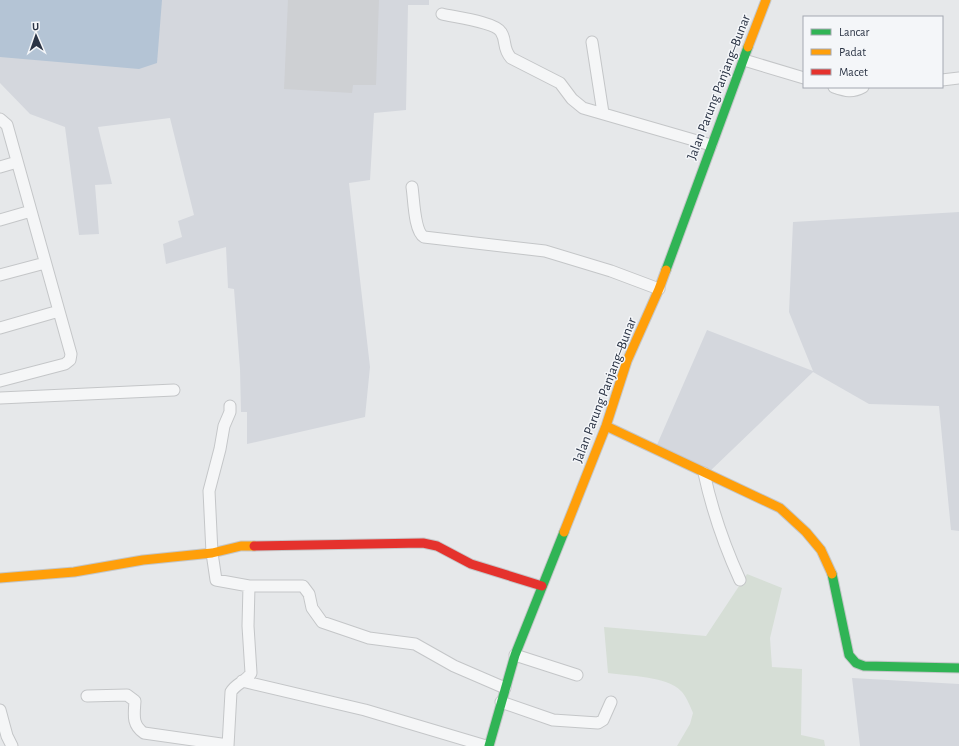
<svg xmlns="http://www.w3.org/2000/svg" width="959" height="746" viewBox="0 0 959 746" font-family="'Alegreya Sans',sans-serif">
	<style>
		.built { fill: #d4d7dd }
		.green { fill: #d6ded6 }
		.water { fill: #b4c4d5 }
		.building { fill: #ced0d3 }
		.lines { fill: none; stroke-linecap: round; stroke-linejoin: round }
		.street-casing { stroke: #c4c6c8; stroke-width: 13 }
		.fast-casing { stroke: #c4c6c8; stroke-width: 11 }
		.slow-casing { stroke: #c4c6c8; stroke-width: 11 }
		.jam-casing { stroke: #c4c6c8; stroke-width: 11 }
		.street { stroke: #f5f6f7; stroke-width: 11 }
		.fast { stroke: #30b455; stroke-width: 9 }
		.slow { stroke: #ff9f0a; stroke-width: 9 }
		.jam { stroke: #e5322d; stroke-width: 9 }
		.labels { text-anchor: middle; stroke-width: 3; stroke-linejoin: round; paint-order: stroke }
		.street-label { font-size: 14px; fill: #2b3445; stroke: #f4f6f9 }
	</style>
	<rect width="100%" height="100%" fill="#e6e8ea"/>
	<path class="built" d="M0,0H429V5H408L406,110L374,113L370,180L349,183L370,367L365,417L247,444V412H241L240,369L234,289L228,288L226,247L166,264L163,244L182,237L178,221L194,215L170,118L98,127L112,184L95,185L99,234L79,235L65,127L30,114L0,83Z
		M959,212V531L951,530L939,406L869,404L813,372L708,473L656,447L707,330L813,371L789,312L793,222Z
		M852,678L959,684V746H860Z"/>
	<path class="green" d="M747,574L782,588L770,638L772,667L802,669L801,735L824,740L825,746H677L690,724L693,713C690,706 686,696 681,691C667,676 628,676 608,673L604,627L706,636Z"/>
	<path class="water" d="M0,0H162L157,63L139,69L0,57Z"/>
	<path class="building" d="M288,0H379L376,85H353L352,93L284,89Z"/>
	<g class="lines">
		<g class="street-casing">
			<path id="street" d="M442,14C454,17 495,22 501,32C507,41 502,48 511,58L560,83L572,99L583,108L711,145
				M592,42L603,113
				M744,60L804,78
				M942,80L959,78
				M834,87C846,91 852,93 863,87
				M0,119L7,125L71,354L70,360L65,364L0,381
				M0,167L17,162
				M412,187C414,199 414,231 424,237L545,251L611,271L659,289
				M0,220L31,211
				M0,275L45,263
				M0,328L59,311
				M0,398L174,390
				M230,406V412L224,426L220,449L209,491L212,553L216,580L249,586H303L309,594L312,608L322,622L369,638L415,644L454,666L505,688
				M704,473C712,510 724,545 740,580
				M515,655L577,675
				M242,681L365,710L486,746
				M87,696L127,695L135,701C134,715 132,725 144,733L228,745
				M501,702L553,720L598,723L603,720L611,702
				M0,710L7,736L12,746
				M228,746L231,692C236,683 246,682 251,673L248,626L249,586"/>
		</g>
		<g class="fast-casing">
			<path id="fast" d="M666,270L748,47
				M832,574L849,655L856,663L864,666L959,668
				M489,746L515,655L564,532"/>
		</g>
		<g class="slow-casing">
			<path id="slow" d="M748,47L766,0
				M606,426L780,508L806,532L821,550L832,574
				M564,532L606,426L627,361L659,289L666,270
				M0,578L74,572L143,560L212,553L241,546H254"/>
		</g>
		<g class="jam-casing">
			<path id="jam" d="M254,546L423,543L437,546L471,564L542,586"/>
		</g>
		<use href="#street" class="street"/>
		<use href="#fast" class="fast"/>
		<use href="#slow" class="slow"/>
		<use href="#jam" class="jam"/>
	</g>
	<g class="labels">
		<g class="street-label">
			<text transform="translate(718 87) rotate(-69)" y="5">Jalan Parung Panjang–Bunar</text>
			<text transform="translate(604 390) rotate(-69)" y="5">Jalan Parung Panjang–Bunar</text>
		</g>
	</g>
	<rect x="803" y="16" width="140" height="72" fill="#f4f6f9" stroke="#a4a8b1"/>
	<rect x="811" y="29" width="20" height="6" fill="#30b455" stroke="#a4a8b1"/>
	<text x="839" y="36" font-size="12" fill="#2b3445">Lancar</text>
	<rect x="811" y="49" width="20" height="6" fill="#ff9f0a" stroke="#a4a8b1"/>
	<text x="839" y="56" font-size="12" fill="#2b3445">Padat</text>
	<rect x="811" y="69" width="20" height="6" fill="#e5322d" stroke="#a4a8b1"/>
	<text x="839" y="76" font-size="12" fill="#2b3445">Macet</text>
	<g transform="translate(36 36) rotate(358)" stroke="#f4f6f9" stroke-width="3" paint-order="stroke">
	<path d="M0-3L7 15L0 10L-7 15Z" fill="#2b3445"/>
	<text y="-6" font-size="11" font-weight="bold" text-anchor="middle" fill="#2b3445">U</text>
	</g>
</svg>
